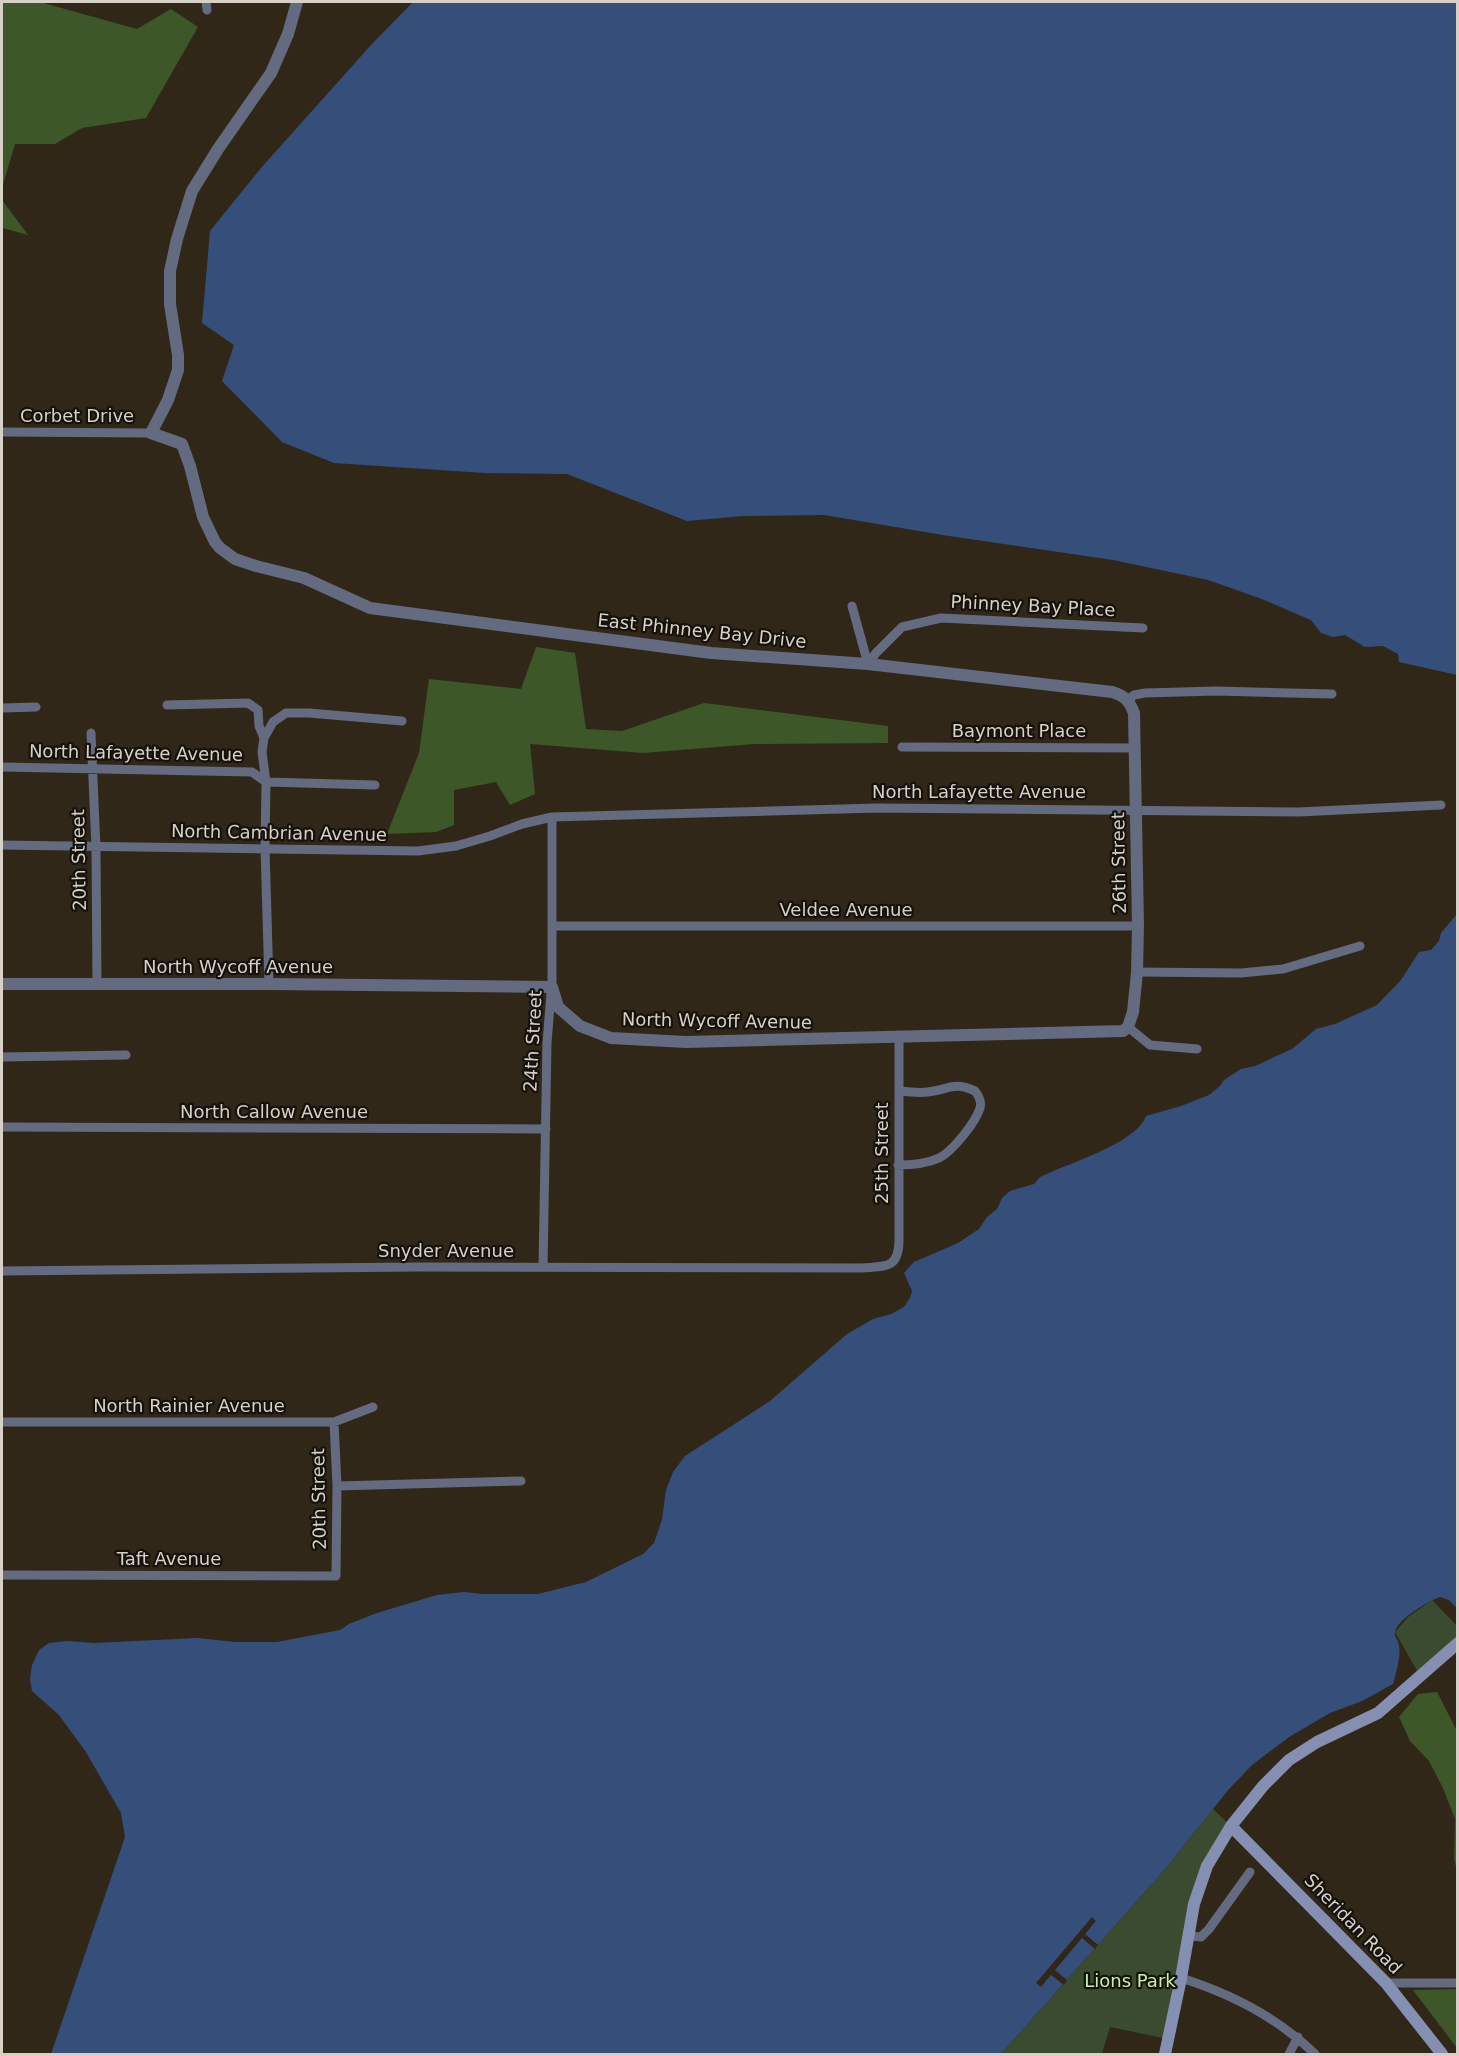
<svg xmlns="http://www.w3.org/2000/svg" width="1459" height="2056" viewBox="0 0 1459 2056" font-family="'DejaVu Sans',sans-serif">
	<style>
		.green { fill: #3a4b2f }
		.forest { fill: #3d5729 }
		.water { fill: #364f7a }
		.pier { fill: #312719 }
		.lines { fill: none; stroke-linecap: round; stroke-linejoin: round }
		.minor { stroke: #646a80; stroke-width: 9 }
		.tertiary { stroke: #646a80; stroke-width: 12 }
		.secondary { stroke: #858fb1; stroke-width: 12 }
		.labels { text-anchor: middle; stroke-width: 4.5; stroke-linejoin: round; paint-order: stroke }
		.street-label { font-size: 18px; fill: #d7d0c7; stroke: #15110b }
		.park-label { font-size: 18px; fill: #c6f2a8; stroke: #15110b }
	</style>
	<rect width="100%" height="100%" fill="#312719"/>
	<path class="green" d="M1432,1600L1457,1626V1643L1420,1676L1395,1632L1408,1617Z
		M1213,1809L1231,1826L1207,1866L1168,2039L1110,2027L1102,2054H1001L1165,1869Z"/>
	<path class="forest" d="M2,2H40L137,29L171,9L198,27L146,118L82,128L55,144H15L2,188Z
		M2,200L28,235L2,228Z
		M536,647L575,653L586,729L622,731L704,703L888,726V743L754,744L643,753L530,744L535,794L510,805L496,782L454,790V825L436,832L387,834L419,753L429,679L521,689Z
		M1437,1692L1457,1731V1871L1454,1859L1455,1819L1443,1788L1429,1761L1410,1741L1399,1717L1418,1694Z
		M1457,1989H1458L1457,2048L1413,1990Z"/>
	<path class="water" d="M413,2H1457V675L1399,662L1398,654L1383,646L1365,647L1345,635L1333,637L1321,633L1311,620L1262,599L1208,580L1113,560L949,536L824,515L743,516L687,521L567,474L485,473L334,463L282,442L222,381L234,345L202,323L210,231L261,168L371,45Z
		M1457,914V1608L1449,1600L1440,1597C1429,1601 1397,1619 1395,1632C1394,1637 1399,1641 1399,1646C1401,1657 1396,1673 1393,1684L1362,1701L1330,1713L1289,1737L1252,1765L1229,1789L1165,1869L1001,2054H51L125,1837L121,1813L86,1752L59,1715L32,1691L30,1679L32,1665L39,1650L49,1643L67,1641L94,1643L198,1638L235,1642H277L340,1630L349,1624L377,1613L437,1595L464,1592L482,1594H538L586,1582L643,1554L654,1543L662,1520L666,1490L673,1472L685,1456L770,1401L847,1334L873,1319L891,1314L904,1307L910,1298L912,1291L904,1273L914,1262L958,1243L979,1229L987,1217L997,1209L1002,1198L1010,1191L1034,1184L1040,1177C1067,1164 1137,1143 1146,1116L1181,1106L1209,1095L1220,1086L1224,1080L1241,1069L1255,1066L1292,1049L1316,1029L1335,1024L1377,1005L1401,980L1419,952L1431,950L1439,941L1441,933Z"/>
	<path class="pier" d="M1092,1917L1096,1921L1085,1934L1098,1945L1095,1949L1082,1938L1055,1970L1067,1980L1066,1982L1064,1985L1051,1975L1041,1987L1036,1983Z"/>
	<g class="lines">
		<path class="minor" d="M206,2L207,10
			M2,432L151,433
			M852,606L868,664
			M868,664L876,653L902,627L941,618L1143,628
			M1128,700L1134,695L1145,693L1216,691L1332,694
			M167,705L248,703L258,710L259,726L264,738
			M2,708L36,707
			M91,733L96,848L97,985
			M902,747L1135,748
			M2,767L252,772L266,782L375,785
			M2,845L418,851L456,846L490,836L522,824L552,817L877,808L1299,812L1441,805
			M553,926H1138
			M1137,972L1241,973L1283,969L1360,946
			M269,984L265,848L266,782L262,752L264,738L273,722L286,713H309L402,721
			M1128,1027L1150,1045L1197,1049
			M2,1057L126,1055
			M2,1127L546,1129
			M898,1165C913,1165 926,1164 939,1158C952,1152 976,1122 980,1108C982,1101 979,1096 975,1091C952,1081 949,1090 928,1092C919,1093 908,1092 899,1091
			M543,1267L547,1043L552,981V817
			M2,1271L418,1267L861,1268C884,1266 898,1270 899,1242V1038
			M2,1422H334L373,1407
			M337,1486L521,1481
			M2,1575L336,1576L337,1486L334,1422
			M1188,1936L1201,1937L1209,1929L1250,1872
			M1181,1978C1232,1994 1277,2017 1315,2054
			M1386,1983H1458
			M1289,2054L1298,2037"/>
		<path class="tertiary" d="M2,984H269L552,987L558,1007L580,1026L611,1038L686,1042L1123,1031L1128,1027L1133,1012L1137,972L1138,926L1134,713C1129,700 1125,696 1112,692L868,664L711,653L370,608L304,578L256,566L235,559L220,548L215,542L203,517L190,466L182,444L151,433L168,400L178,370V355L170,304V271L177,239L192,191L218,149L271,73L288,34L297,2"/>
		<path class="secondary" d="M1231,1826L1386,1983L1442,2054
			M1165,2054L1181,1978L1194,1904L1207,1866L1231,1826L1263,1786L1289,1760L1317,1742L1378,1713L1458,1643"/>
	</g>
	<g class="labels">
		<g class="street-label">
			<text x="77" y="422">Corbet Drive</text>
			<text transform="translate(1033 606) rotate(3)" y="6">Phinney Bay Place</text>
			<text transform="translate(702 631) rotate(6)" y="6">East Phinney Bay Drive</text>
			<text x="1019" y="737">Baymont Place</text>
			<text transform="translate(136 753) rotate(1)" y="6">North Lafayette Avenue</text>
			<text x="979" y="798">North Lafayette Avenue</text>
			<text transform="translate(279 833) rotate(1)" y="6">North Cambrian Avenue</text>
			<text transform="translate(79 860) rotate(-91)" y="6">20th Street</text>
			<text transform="translate(1119 863) rotate(-91)" y="6">26th Street</text>
			<text x="846" y="916">Veldee Avenue</text>
			<text x="238" y="973">North Wycoff Avenue</text>
			<text transform="translate(717 1021) rotate(1)" y="6">North Wycoff Avenue</text>
			<text transform="translate(533 1041) rotate(-87)" y="6">24th Street</text>
			<text x="274" y="1118">North Callow Avenue</text>
			<text transform="translate(882 1153) rotate(-90)" y="6">25th Street</text>
			<text x="446" y="1257">Snyder Avenue</text>
			<text x="189" y="1412">North Rainier Avenue</text>
			<text transform="translate(319 1499) rotate(-91)" y="6">20th Street</text>
			<text x="169" y="1565">Taft Avenue</text>
			<text transform="translate(1353 1924) rotate(46)" y="6">Sheridan Road</text>
		</g>
		<g class="park-label">
			<text x="1130" y="1987">Lions Park</text>
		</g>
	</g>
	<rect width="1459" height="2056" fill="none" stroke="#d7d0c7" stroke-width="6"/>
</svg>
